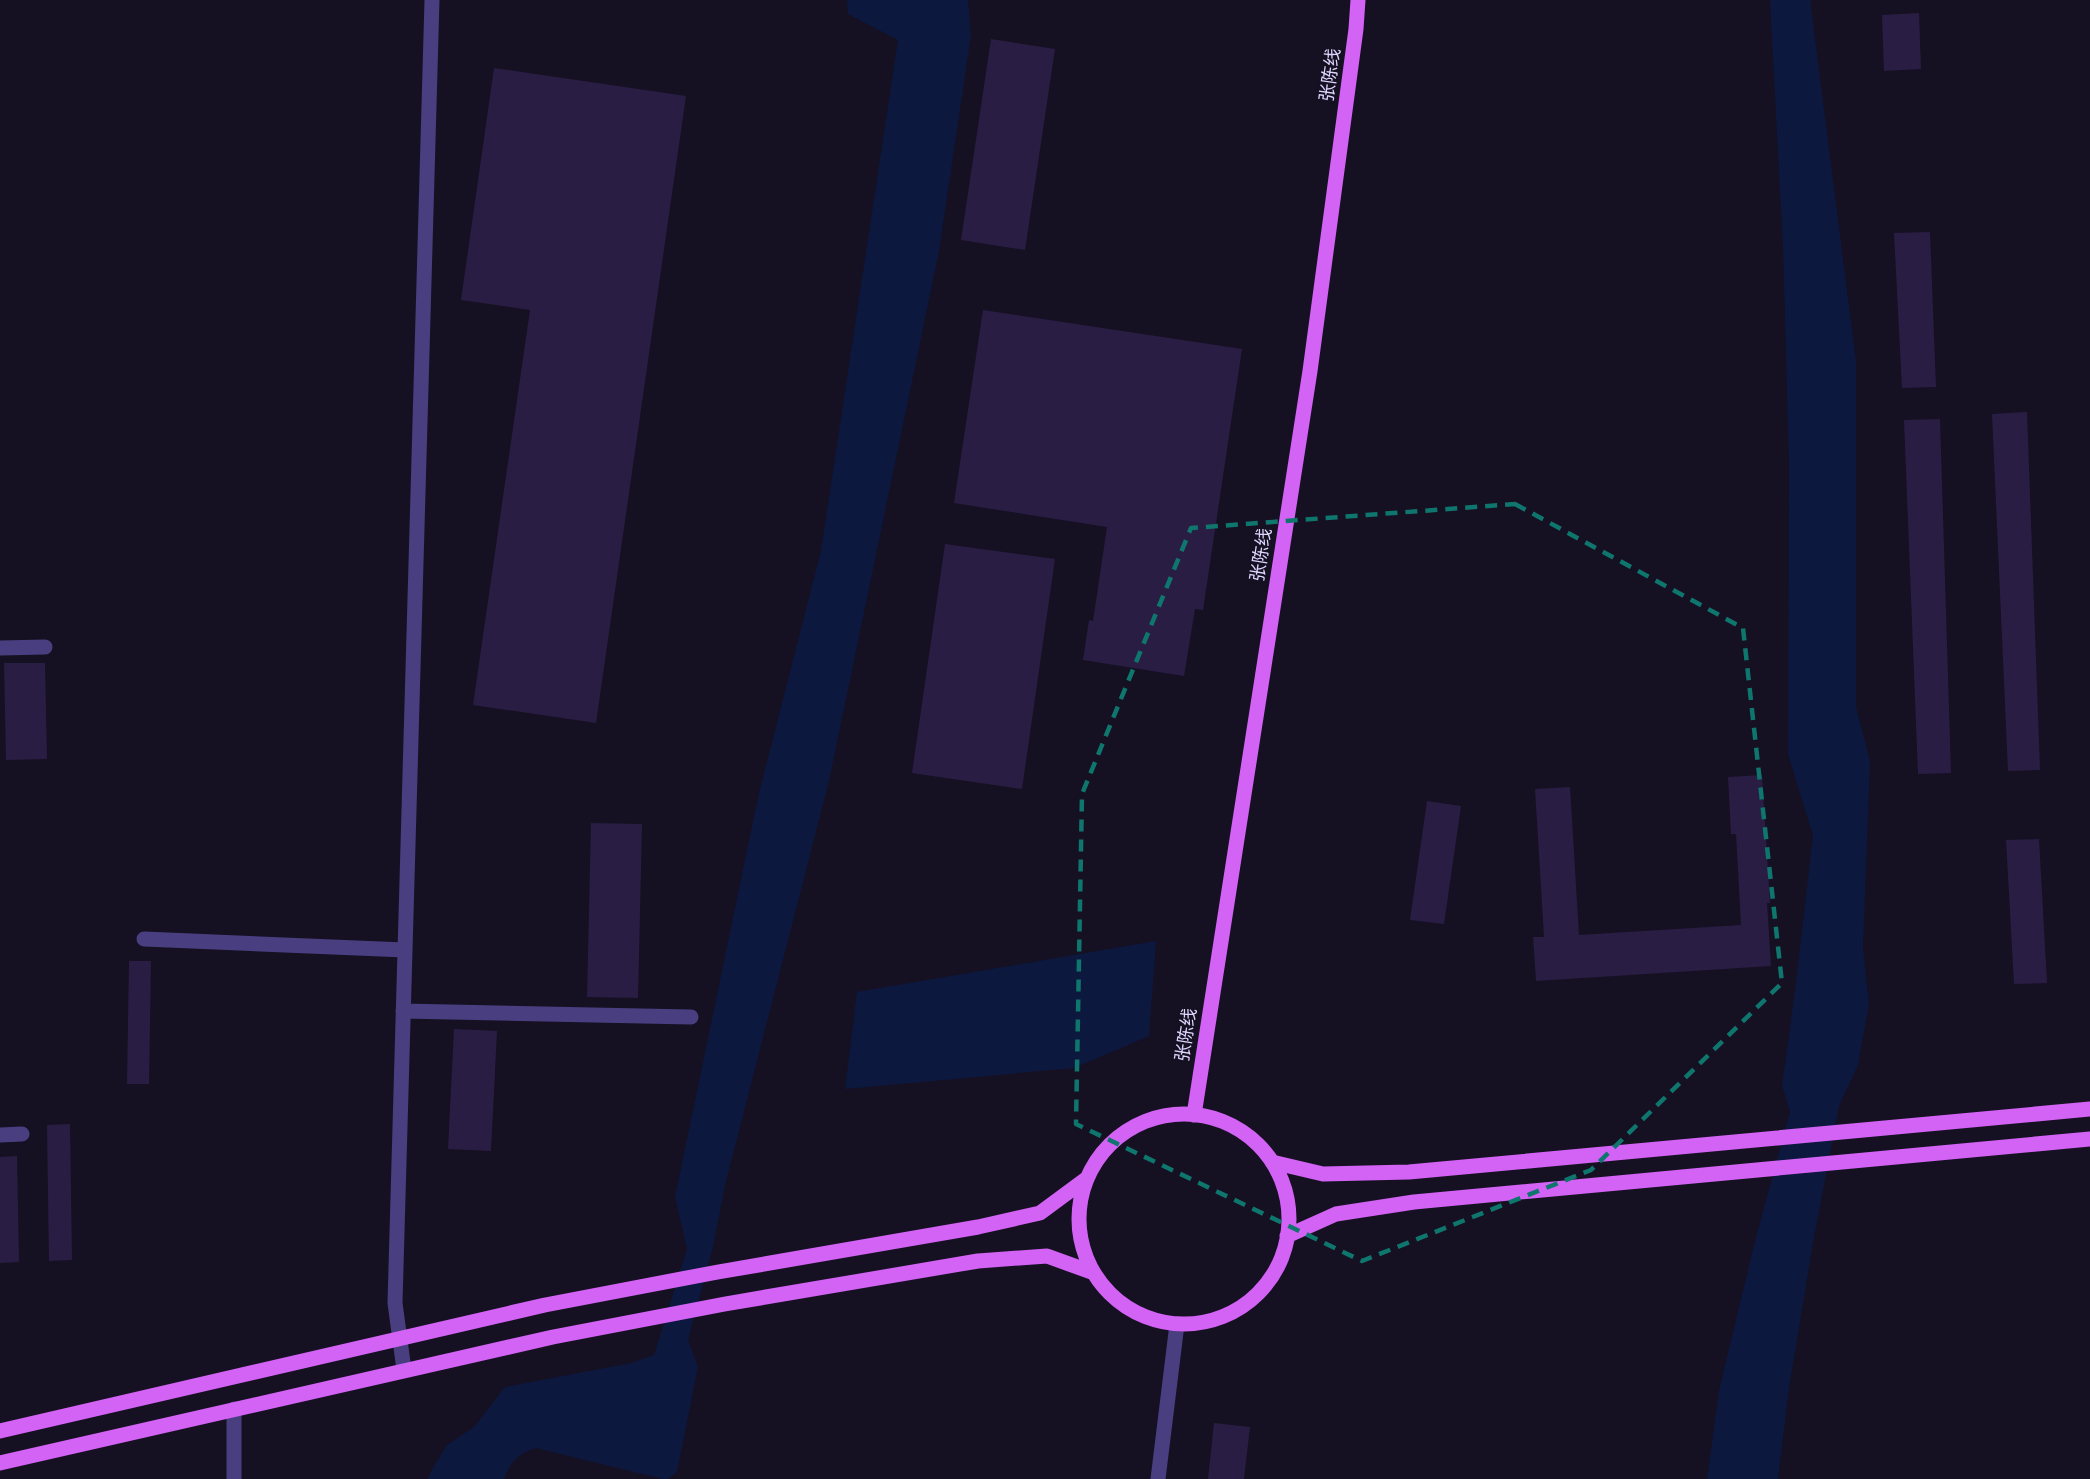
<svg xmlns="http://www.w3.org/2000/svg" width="2090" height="1479" viewBox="0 0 2090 1479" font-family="Ubuntu,'Noto Sans SC',sans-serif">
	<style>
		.water { fill: #0d183f }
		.building { fill: #2a1d43 }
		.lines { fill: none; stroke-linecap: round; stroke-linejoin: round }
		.minor { stroke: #493e7f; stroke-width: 15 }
		.major { stroke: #d263f5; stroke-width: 15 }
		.marked { fill: none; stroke: #0f766e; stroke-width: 4.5; stroke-dasharray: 12 8; stroke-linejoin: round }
		.labels { text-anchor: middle; stroke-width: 4.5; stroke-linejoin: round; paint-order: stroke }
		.street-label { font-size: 18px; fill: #ded5fc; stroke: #161023 }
	</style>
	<rect width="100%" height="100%" fill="#161023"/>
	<path class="water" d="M847,0H968L971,35L939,251L829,781L725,1185L713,1247L688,1340L698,1367L677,1472L668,1479H663L536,1448C519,1453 511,1461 504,1479H428L431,1471L447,1445L474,1427L505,1387L631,1363L654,1355L687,1249L675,1197L759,793L821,551L898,40L848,14Z
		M1770,0H1810L1856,361V707L1870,761L1863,948L1869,1004L1858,1065L1839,1106L1813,1243L1789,1388L1778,1479H1707L1719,1391L1754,1245L1790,1112L1782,1086L1795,991L1813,836L1788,754L1789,465L1783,246Z
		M1156,941L1149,1036L1074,1068L845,1089L857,992Z"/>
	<path class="building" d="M1919,13L1921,69L1884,71L1882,15Z
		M991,39L1055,49L1025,250L961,240Z
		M494,68L686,96L596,723L473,705L530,310L461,300Z
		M1930,232L1936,387L1902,388L1894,233Z
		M983,310L1242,349L1203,610L1195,609L1184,676L1083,660L1089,620L1093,621L1107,527L954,503Z
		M2027,412L2040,770L2008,771L1992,414Z
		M1940,419L1951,773L1918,774L1904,420Z
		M945,544L1055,559L1022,789L912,773Z
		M4,663H45L47,759L6,760Z
		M1762,775L1770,903H1767L1771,966L1536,981L1533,937H1544L1535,789L1570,787L1579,935L1741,925L1736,834H1731L1728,777Z
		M1427,801L1461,806L1444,924L1410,920Z
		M591,823L642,824L638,998L587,997Z
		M2039,839L2047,983L2014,984L2006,840Z
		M129,961H151L149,1084H127Z
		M454,1029L497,1031L491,1151L448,1149Z
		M70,1124L72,1260L49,1261L47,1125Z
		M17,1156L19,1262L0,1263V1157Z
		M1214,1423L1250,1427L1244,1479H1208Z"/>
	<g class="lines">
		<path class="minor" d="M0,648L45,647
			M144,939L405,950
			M403,1011L691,1017
			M0,1135L22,1134
			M404,1370L395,1303L432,0
			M234,1409V1479
			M1158,1479L1177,1324"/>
		<path class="major" d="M1079 1219a105 105 0 1 1 210 0a105 105 0 1 1-210 0Z
			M1194,1115L1310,371L1356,29L1358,0
			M1272,1162L1323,1174L1409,1172L2090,1109
			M1287,1236L1336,1214L1414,1202L2090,1139
			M0,1431L545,1305L718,1272L978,1227L1040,1213L1086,1179
			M0,1463L553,1337L725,1304L978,1261L1047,1256L1094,1273"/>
	</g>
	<path class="marked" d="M1515,504L1743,628L1782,983L1591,1170L1362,1261L1076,1124L1082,794L1191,528Z"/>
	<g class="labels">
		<g class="street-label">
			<text transform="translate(1330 75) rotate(-82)" y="6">张陈线</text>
			<text transform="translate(1261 555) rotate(-81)" y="6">张陈线</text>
			<text transform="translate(1186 1035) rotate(-81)" y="6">张陈线</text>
		</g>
	</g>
</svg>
